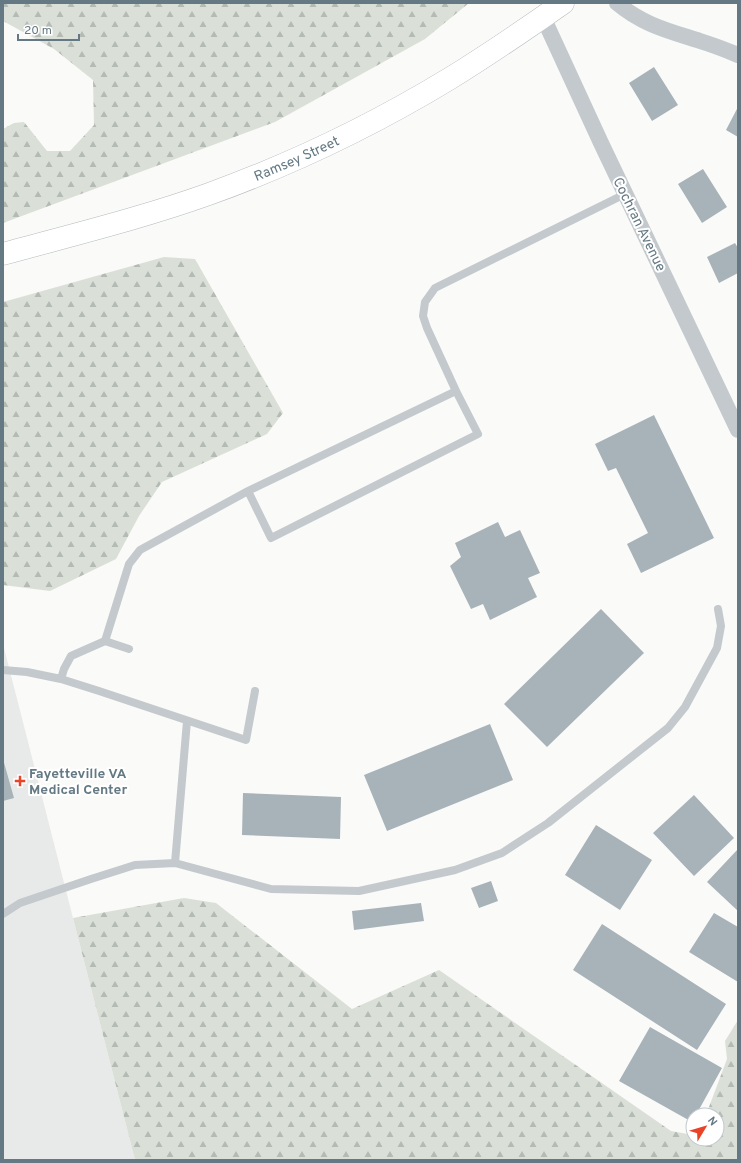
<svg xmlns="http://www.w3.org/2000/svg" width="741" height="1163" viewBox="0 0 741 1163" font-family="Overpass,sans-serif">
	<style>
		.built { fill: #e8eae9 }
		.forest { fill: url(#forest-firs) }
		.building { fill: #a7b3b8 }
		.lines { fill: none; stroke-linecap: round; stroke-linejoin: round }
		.primary-casing { stroke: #b4bbbe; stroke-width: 23 }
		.lane { stroke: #c3c9cc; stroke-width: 8 }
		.street { stroke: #c3c9cc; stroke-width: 16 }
		.primary { stroke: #fff; stroke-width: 22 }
		.poi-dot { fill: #ea4428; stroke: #fff; stroke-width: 1.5 }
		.labels { text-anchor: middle; stroke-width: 4; stroke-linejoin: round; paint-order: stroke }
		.street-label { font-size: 14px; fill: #647984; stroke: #fff }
		.poi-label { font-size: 14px; font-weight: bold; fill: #647984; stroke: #fff; text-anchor: start }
	</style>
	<defs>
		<pattern id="forest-firs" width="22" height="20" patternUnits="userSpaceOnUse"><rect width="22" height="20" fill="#dae0d7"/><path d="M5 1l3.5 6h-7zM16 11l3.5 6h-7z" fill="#b4bab4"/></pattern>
	</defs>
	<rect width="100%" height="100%" fill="#fafaf8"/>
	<path class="built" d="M3,644L73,918L135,1160H3Z"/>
	<path class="forest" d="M3,3H469L425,39L275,122L3,223V129L14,123L24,122L47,151H70L94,125L93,80L54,49L3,21Z
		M164,257L195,259L283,413L267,434L162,482L139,516L116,559L50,591L3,585V302Z
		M184,898L216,903L352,1009L439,970L671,1131L693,1135V1139H717V1115H706L727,1059L725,1041L738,1020V1160H135L73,918Z"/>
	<path class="building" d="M654,67L678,105L652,121L629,83Z
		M738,107V137L726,130Z
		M703,169L727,207L702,223L678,184Z
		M735,243L738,248V273L719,283L707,257Z
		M654,415L714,538L641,573L627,544L648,533L616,468L608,471L595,444Z
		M498,522L505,537L520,530L540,573L528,578L537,597L490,620L483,604L471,609L450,566L461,557L455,543Z
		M601,609L644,653L547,747L504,704Z
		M490,724L513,780L387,831L364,775Z
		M3,759L14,798L3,801Z
		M243,793L341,797L340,839L242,835Z
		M694,795L734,838L694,876L653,833Z
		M596,825L652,860L620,910L565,875Z
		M738,849V911L707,882Z
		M491,881L498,901L479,908L471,888Z
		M421,903L424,921L354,930L352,911Z
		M714,913L738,927V982L689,952Z
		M602,924L726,1004L697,1050L573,970Z
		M650,1027L722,1068L696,1115H693L692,1122L619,1081Z"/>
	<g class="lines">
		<g class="primary-casing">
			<g id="primary">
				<path id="s1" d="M3,254C72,235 142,218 209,194C292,164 373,125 449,79C488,55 526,29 563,3"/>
			</g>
		</g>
		<path class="lane" d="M456,391L427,328L423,316L425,302L435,288L625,194
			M129,649L105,641L129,564L140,550L248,491L456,391L478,434L271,538L248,491
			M3,670L27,672L61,679L99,691L246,740L255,691
			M61,679L64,669L71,656L105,641
			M187,721L175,863L271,889L359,891L455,870L502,853L548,823L668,728L685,707L717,648L721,626L718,609
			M3,914L20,903L91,879L135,865L175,863"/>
		<path class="street" d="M617,3C643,25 669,31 700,41C713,45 726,50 738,55
			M543,17L601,143L738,430"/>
		<use href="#primary" class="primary"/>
	</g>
	<path class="poi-dot" d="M18 775h4v4h4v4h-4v4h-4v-4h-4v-4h4z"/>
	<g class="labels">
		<g class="street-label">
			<text dy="5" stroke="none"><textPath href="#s1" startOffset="309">Ramsey Street</textPath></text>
			<text transform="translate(640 224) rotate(64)" y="5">Cochran Avenue</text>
		</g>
		<g class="poi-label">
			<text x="29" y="778">Fayetteville VA<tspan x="29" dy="16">Medical Center</tspan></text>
		</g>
	</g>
	<rect width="741" height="1163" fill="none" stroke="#647984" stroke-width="8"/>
	<g transform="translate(705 1127) rotate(52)"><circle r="19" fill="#ffffff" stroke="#c1c9ce"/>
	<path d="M0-3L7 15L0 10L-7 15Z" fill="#ea4428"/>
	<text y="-6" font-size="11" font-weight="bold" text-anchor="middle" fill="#647984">N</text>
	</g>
	<path d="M18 34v6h61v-6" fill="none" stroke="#647984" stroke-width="2"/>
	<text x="24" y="34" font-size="12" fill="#647984" stroke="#ffffff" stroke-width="3" paint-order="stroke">20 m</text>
</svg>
